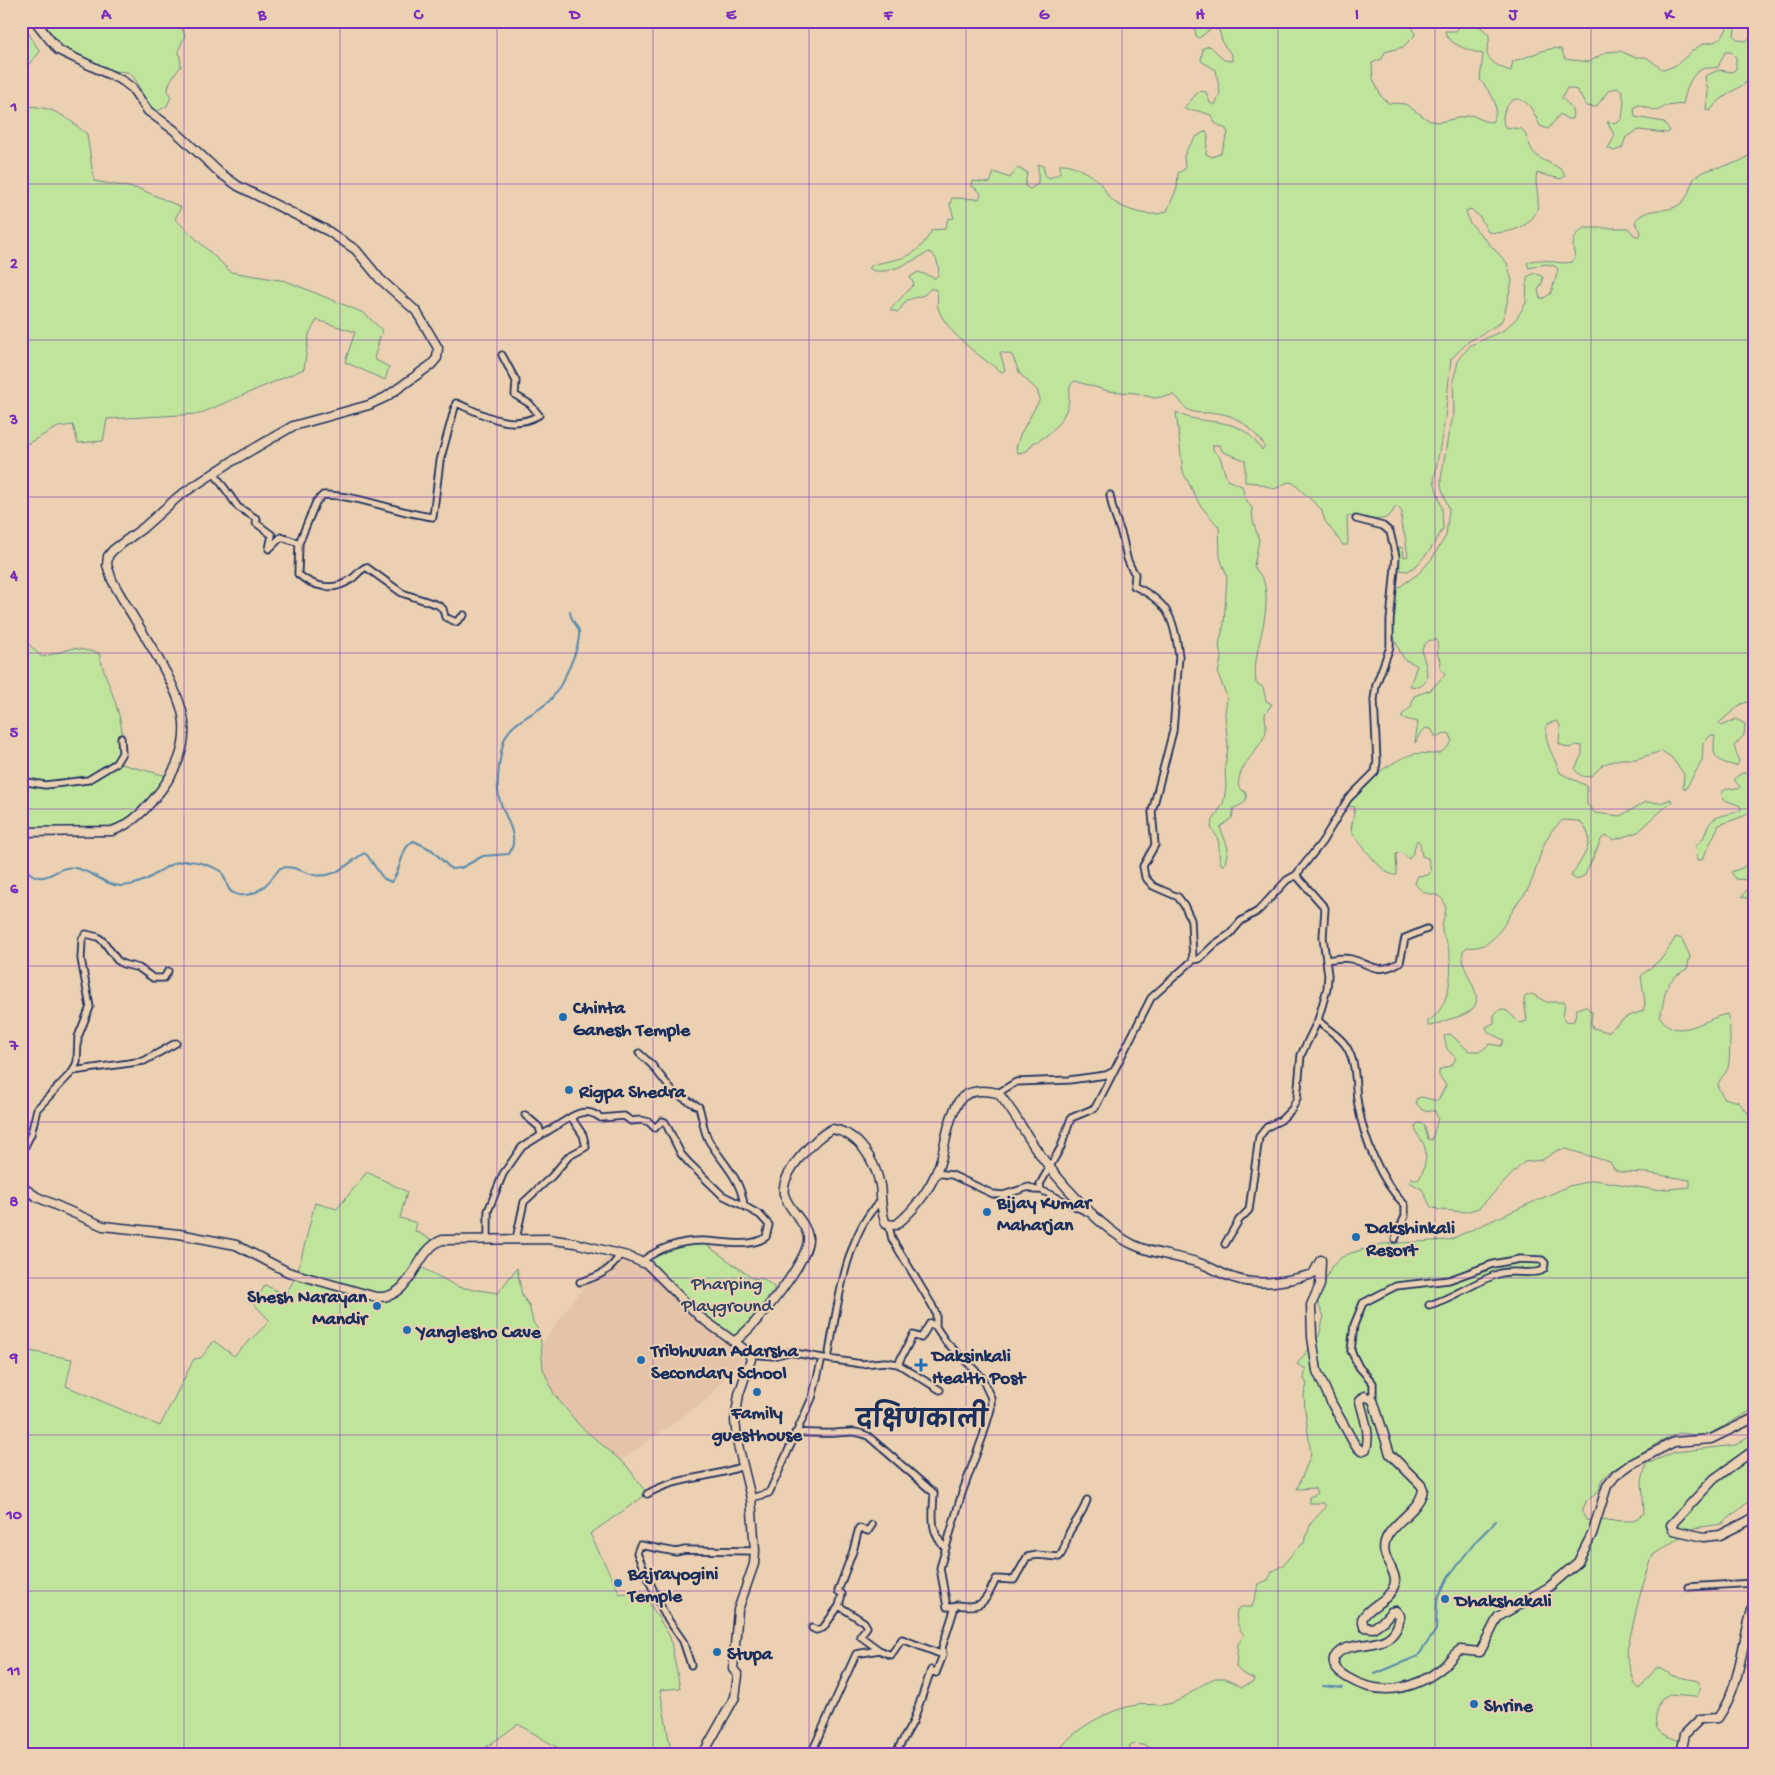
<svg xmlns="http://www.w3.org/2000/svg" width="1775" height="1775" viewBox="0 0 1775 1775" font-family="'Gochi Hand','Playpen Sans Deva',sans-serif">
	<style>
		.built { fill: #e5c3a9 }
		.green { fill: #c1e49d; stroke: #6e8a7e }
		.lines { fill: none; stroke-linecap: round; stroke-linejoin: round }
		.stream { stroke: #588aad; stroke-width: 2 }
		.street-casing { stroke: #1b2f5e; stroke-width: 9 }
		.secondary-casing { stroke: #1b2f5e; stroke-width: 11 }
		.street { stroke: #ebd0b2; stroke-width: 5.5 }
		.secondary { stroke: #ebd0b2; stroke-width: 8 }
		.grid { fill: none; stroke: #7b2cbf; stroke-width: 1; stroke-opacity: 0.55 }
		.poi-dot { fill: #1f6fb2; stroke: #ebd0b2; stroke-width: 2 }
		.labels { text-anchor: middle; stroke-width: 4; stroke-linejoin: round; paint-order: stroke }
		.poi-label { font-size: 19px; font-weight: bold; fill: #1b2f5e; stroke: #ebd0b2; text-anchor: start }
		.park-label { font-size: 19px; fill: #2c4164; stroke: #ebd0b2 }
		.district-label { font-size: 24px; font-weight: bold; fill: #1b2f5e; stroke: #ebd0b2 }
		.neatline { fill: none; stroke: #7b2cbf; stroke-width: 2 }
		.grid-label { font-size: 16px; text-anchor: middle; font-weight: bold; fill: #7b2cbf }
	</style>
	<rect width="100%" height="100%" fill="#ebd0b2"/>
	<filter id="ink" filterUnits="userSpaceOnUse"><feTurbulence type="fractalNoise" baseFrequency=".02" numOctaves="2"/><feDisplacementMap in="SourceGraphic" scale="10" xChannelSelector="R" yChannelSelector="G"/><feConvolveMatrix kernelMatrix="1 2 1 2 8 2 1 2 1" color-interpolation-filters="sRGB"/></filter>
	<g filter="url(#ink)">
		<path class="built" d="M612,1252L641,1262L748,1352L707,1399L621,1460L579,1425L554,1394L543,1369L541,1347L573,1300Z"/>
		<path class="green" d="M21,21L40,52L21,73Z
			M43,21H183L182,29L185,35L179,49L181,66C174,76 163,86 171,97L167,106L158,111C140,105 143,82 128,72C90,71 63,53 43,21Z
			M1208,21H1298L1311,24L1407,21L1413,28L1415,35L1403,47L1385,52L1382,59L1372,63L1373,79L1381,96L1388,103L1405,104L1430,121L1439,122L1472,115L1484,121L1492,122C1502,106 1491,93 1480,80L1483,54C1472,51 1447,45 1445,31H1456L1458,29L1454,21C1472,21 1477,22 1489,35C1490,41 1488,45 1487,51C1486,61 1503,69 1511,71L1513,61C1529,58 1545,46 1561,49L1565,59C1570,60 1583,61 1589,62L1606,52L1620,51L1634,57H1646L1662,69C1679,69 1687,52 1701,45C1706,42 1712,43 1716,41C1723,37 1728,29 1729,21H1736L1734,36L1738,40L1746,41L1754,34V76C1740,89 1721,95 1710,111L1706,110L1708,92L1705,76L1719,70L1732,72L1736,69V57L1731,52H1725L1718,67C1713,69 1706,67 1702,69C1689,75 1686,92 1683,104L1666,106L1657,111L1639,105L1634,107L1635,117L1664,122L1670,131L1667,133L1639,130L1626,137L1622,148L1614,151L1608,148L1615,136L1607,122L1617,123L1622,119L1624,102L1622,91L1618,88L1609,90L1596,107L1586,106L1577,90L1567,88L1562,98C1568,104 1575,109 1572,119H1567L1560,114L1548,129L1540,126C1534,114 1530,99 1515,99C1505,104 1500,117 1505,127L1522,129C1529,138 1528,148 1537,156C1545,163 1562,165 1565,176L1561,179L1537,173C1534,184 1539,193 1538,204C1536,227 1507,235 1488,232L1480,217L1471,209L1466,211L1469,222L1507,263L1512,281L1504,316L1500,323L1468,342L1451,359L1445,418L1434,481L1442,508L1443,529L1430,550L1417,565L1408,571L1400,570L1399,547L1403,548L1404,557L1408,556L1405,536L1401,524L1402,512L1398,507H1395C1386,530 1364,513 1347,517L1348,542L1347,545H1343L1325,521L1321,509L1293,483L1288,482L1275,489L1257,483L1245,482V460L1223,452L1219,445H1213V450L1220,457L1227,480L1242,486L1245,498L1252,508L1253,521L1259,540L1254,566C1257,572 1262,576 1264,582C1273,617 1251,649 1256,683L1263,687L1266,701L1272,704L1265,714C1265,722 1268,729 1264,737C1256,753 1235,770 1239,788L1246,793C1248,802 1242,805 1234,808L1232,818L1220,827L1228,848L1225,864L1222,865C1215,855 1225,844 1211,828L1212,822L1223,804L1226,788L1225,766L1228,747L1225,714L1227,697L1218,674L1221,659L1219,644L1224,624L1227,577L1220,557L1219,527L1200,505L1183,472L1176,412C1181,414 1185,417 1190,418C1223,425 1240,418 1262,450L1265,446C1253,430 1239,416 1218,413C1208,412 1196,415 1187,409C1182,405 1180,399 1174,395L1154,398L1136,393L1108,391L1075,381C1067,384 1070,398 1068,406C1062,422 1048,438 1033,443L1027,451L1018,453L1016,448L1020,435L1040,399L1037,390L1020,374L1012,355L1000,352L1005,370L1002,372C981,358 946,332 938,308C936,301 940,296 935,289H930L924,295L907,300L898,312L890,310L914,284L910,277L918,272L935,278L938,275C940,268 937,255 929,252C916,259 883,279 869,268L872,265C902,257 915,261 932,230L945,229L948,219L954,218L950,205L952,198L979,199L981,193L972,186L973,181L990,183L994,172L1010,178L1017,168L1027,172L1025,186L1030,189L1038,184V164L1043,166L1045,175L1050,178L1060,173V164C1071,162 1093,176 1101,184C1105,189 1107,196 1112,200C1123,210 1153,219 1167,211L1177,188L1178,173L1185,169L1184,156L1187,149L1196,137L1206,131L1208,136L1206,154L1212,157L1221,153L1228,133L1226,129L1215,123L1211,115L1195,110H1186L1184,108L1199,91L1206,92L1210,103L1215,105L1220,93L1216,70L1201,61L1203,48L1210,46L1224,60L1232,61V55L1223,44L1219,30L1212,28L1199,38L1196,36L1195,29L1185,26L1184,23Z
			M21,91L29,106C56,108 66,117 87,134L94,181L140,189L181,207L175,219L231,272L286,281L364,313L382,330L374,359L389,367L385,380L345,362L355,332L317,320L309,334L304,369L199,414L107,419L103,441L78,443L73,425L58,427L25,445L21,441Z
			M1754,150V700L1741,704L1719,723L1722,726L1736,719L1745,724L1744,735L1734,746L1739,762L1736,766C1714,761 1712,756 1715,736L1711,735L1703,744L1702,761L1685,790L1683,787L1684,774L1671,757L1662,751L1636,759H1620L1604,764L1591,776C1584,778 1578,775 1575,769L1582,754V746L1576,745L1569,748L1559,744L1560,725L1557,721L1547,724C1543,743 1554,755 1560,773L1587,786V804L1595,813L1620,816L1646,802L1661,803L1671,799L1672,801L1638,832L1614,840L1606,836L1602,838L1585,875L1577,880L1571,876C1582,859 1600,838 1579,821L1563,820C1539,838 1541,862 1529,887C1526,894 1520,899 1516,905C1504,924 1493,951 1467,947L1463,951C1458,979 1504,1006 1450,1019C1443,1021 1436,1026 1428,1026V1021C1450,1009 1455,967 1447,944C1446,939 1442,936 1442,930C1441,920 1450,910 1443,900C1437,891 1423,898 1415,883L1418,876L1428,875L1431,871L1428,858L1422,856L1420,843L1417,840L1413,853L1409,859L1401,852L1396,854L1397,875C1383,877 1364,846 1354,836L1351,830L1355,807L1347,806C1356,786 1390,762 1410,755C1428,749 1438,763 1452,741L1450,734L1445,733L1436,737L1431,729L1426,728L1421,732L1415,743L1418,722L1402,718V715L1411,707L1414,696L1431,690L1445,674L1440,668L1441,660L1438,657L1437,640C1429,639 1424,643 1422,650C1423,661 1434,680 1419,687L1410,686L1417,665L1405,660L1400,652L1393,635L1392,613L1395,595L1398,588L1418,574L1431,560L1446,536L1449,509L1441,486V479L1448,436L1454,413L1453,381L1459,358L1471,345L1504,330L1516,319L1526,303L1527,277L1535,273L1543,277L1542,283L1538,291L1540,298H1544L1551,293L1558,270L1555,266L1545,264L1529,268L1527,263C1540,255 1558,266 1572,262L1575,256C1571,245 1573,233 1585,228H1628L1635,236H1639L1641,232L1635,222C1647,205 1662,214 1677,206C1693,197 1688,181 1698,175C1717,163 1739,169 1754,150Z
			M21,637L42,657L74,648L99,653C106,686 134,730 117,763L171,777L148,806L111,831L21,832Z
			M1742,773H1754V810L1744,816L1719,825L1702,860H1697L1696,845C1707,840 1704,827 1714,819C1722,814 1733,815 1742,809L1740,806L1723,799L1722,792L1728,788L1739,789L1740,787L1735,781V778Z
			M1754,858V901L1742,896L1750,886L1751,880L1736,879L1731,872L1742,868Z
			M1676,937L1682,939L1690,956L1687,969C1661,983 1667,992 1660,1017C1677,1044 1706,1017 1728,1014C1731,1019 1730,1063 1728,1068C1725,1076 1718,1078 1718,1088L1724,1098L1739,1102L1746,1112L1754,1115V1409L1706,1436L1679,1433L1656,1444L1616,1468L1602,1479L1599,1490L1587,1500L1582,1511L1586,1520L1633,1521L1644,1513L1642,1481L1646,1464L1675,1452L1736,1445L1754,1432V1497L1722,1524L1694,1528L1653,1555L1640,1594L1626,1655L1635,1684L1639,1689L1657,1667L1673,1676L1698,1681L1700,1687L1697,1697L1668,1695L1661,1699C1641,1749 1681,1727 1691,1754H1158C1150,1746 1141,1743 1130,1745L1128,1754H1057C1071,1729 1110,1709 1137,1705C1149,1703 1159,1707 1172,1703C1187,1698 1200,1684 1215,1678H1223L1242,1687L1253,1682L1254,1679L1242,1673L1236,1667L1238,1644L1244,1635C1238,1628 1235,1620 1237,1610L1241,1607H1252L1259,1584L1268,1580L1272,1572L1283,1565L1297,1548L1304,1543L1311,1523L1326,1507L1324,1503H1309V1497L1317,1494L1315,1488L1297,1489L1311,1455L1305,1410L1304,1395L1307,1384L1304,1379L1306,1369L1297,1364L1319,1336L1324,1316L1317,1302L1331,1267L1342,1257L1351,1253L1382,1244L1449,1240L1569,1186L1595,1180L1656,1190L1690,1187V1180L1648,1173L1620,1172L1614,1169L1610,1162L1566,1149L1558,1150L1542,1160L1524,1162L1479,1208L1465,1212L1440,1210L1431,1207L1422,1189L1409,1182L1411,1178L1418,1180C1423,1176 1428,1155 1425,1148C1423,1140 1416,1136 1415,1126L1418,1123L1424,1124L1428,1139L1432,1140L1438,1118L1435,1111L1422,1110L1416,1103V1099L1421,1097L1438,1101L1446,1085L1439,1076V1070L1452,1065L1456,1058L1447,1049L1444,1036L1450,1034L1469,1051H1481L1490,1044L1501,1046L1504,1040L1489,1033L1486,1027L1494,1023V1015L1501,1009L1507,1011L1520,1023L1527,1021L1524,999L1526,996L1532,994L1546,1002H1565L1563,1017L1565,1022L1574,1021L1577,1009L1585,1006L1592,1012L1591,1023L1593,1028L1608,1032L1626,1017L1643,1011L1645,1003L1641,976L1662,958Z
			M367,1172L407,1192L400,1218L417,1223L415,1231L436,1242L419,1266L458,1287L498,1293L517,1268L522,1296L529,1305L533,1322L540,1333L543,1369L554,1394L579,1425L627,1466L647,1494L590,1534L620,1594L642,1591L670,1637L680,1688L660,1690L671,1751L663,1754H568L518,1724L477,1754H21V1359L29,1351L72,1359L66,1386L160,1426L194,1359L201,1358L214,1341L234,1356L270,1321L254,1304L265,1285L285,1295L297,1275L315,1203L337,1209Z
			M704,1243L752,1278L764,1279L775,1288L735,1341L641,1262L664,1247Z"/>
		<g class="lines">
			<path class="stream" d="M21,859C25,867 28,875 39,877C51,879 59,865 75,868C91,870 105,886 121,886C164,885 165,842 221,871C225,876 226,884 229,889C231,893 235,894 239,895C259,897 269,882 280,868C294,865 301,872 314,875C335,879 348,863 364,853L367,855L383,878L391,882C403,870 399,848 414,841L432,850L451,869L461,868L483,856L509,854C523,833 498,812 498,790C497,778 500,756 503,744C508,722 532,716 547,703C559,693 581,648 579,631C577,624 570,620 570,611
				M1375,1674L1418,1656L1436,1630L1437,1600L1448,1577L1476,1541L1496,1521
				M1323,1686L1343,1688"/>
			<g class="street-casing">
				<path id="street" d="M214,473L238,507L257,519L256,523L272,535L269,549L281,537L299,543L298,574C313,587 333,592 350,580C357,576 359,570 366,567L402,593L438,605L443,609L445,617L456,622L464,615
					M1110,495C1112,508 1115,518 1120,530C1127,548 1123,557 1135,574L1134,586C1169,602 1174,619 1179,656L1173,731L1152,812L1155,845L1143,866L1145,877L1153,886L1178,897L1184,905L1191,920L1193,960
					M299,543L316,502L323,495C361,495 396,513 433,517L440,461L456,403C483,414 510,432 539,415L530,404L515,395L516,381L502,355
					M21,781L45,785L88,780L116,763L122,753L121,738
					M1296,875L1325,908L1323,937L1328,975L1327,989L1318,1020C1327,1030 1339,1035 1346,1046C1358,1065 1354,1084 1358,1105C1364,1139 1380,1181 1405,1205V1216L1395,1239
					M1326,960C1334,959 1343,957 1351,959C1371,964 1377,976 1400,962L1405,938L1427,929
					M639,1053L652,1065L673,1092L699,1107C703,1119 703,1131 709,1141C723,1164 741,1178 744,1206L760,1215L769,1225L766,1237C748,1249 722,1241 702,1241C678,1241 659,1248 641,1262
					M73,1071L144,1061L176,1043
					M998,1093L1016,1082L1069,1080L1106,1075L1114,1071L1151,998L1193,960L1199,959L1215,944L1230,934L1241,921L1258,911L1287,880L1296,875L1322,842L1348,799L1375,772L1377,762L1374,700L1376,685L1390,647V621L1396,557L1390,532L1383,526L1356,519
					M525,1115L539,1127L541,1134
					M571,1117C583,1110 591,1111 601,1118L624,1116L631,1121L641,1120L649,1122L655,1128L662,1121L665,1122L681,1154L689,1163L722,1195L744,1206
					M21,1154L31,1134L37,1109L73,1071L77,1062L78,1037L90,1007L81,959L82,939L86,934L98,937L104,942L117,960L123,964L139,968L153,978H164L168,971
					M935,1173L952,1175L993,1194L1003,1195L1029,1187L1035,1190H1041L1089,1213
					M1041,1190L1040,1184L1061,1147L1071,1118L1095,1108L1114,1071
					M889,1226L892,1239L932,1305L936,1314V1327L946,1342L981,1376L991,1398V1409L983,1436L962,1493L940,1568L947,1607H955L942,1648L943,1655L936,1673L931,1670L913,1722L895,1754
					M488,1240V1211L503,1174L522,1147L571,1117L583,1135L586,1147L569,1156L552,1176L524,1202L516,1239
					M1225,1244L1239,1220L1249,1210L1259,1137L1267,1127L1281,1120L1292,1109L1297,1098L1301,1055L1318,1020
					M580,1282C597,1277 612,1271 620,1254
					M749,1354L773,1356L789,1352L828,1359C836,1315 845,1233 880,1202
					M828,1359L862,1364L885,1362L898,1364L913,1335L921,1338L930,1323L936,1327
					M898,1364L940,1390
					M1373,1400V1383L1359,1367L1351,1351L1354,1325L1363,1303L1396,1286L1449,1280L1493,1264L1520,1259L1542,1260L1545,1263L1544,1269L1541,1271C1528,1275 1515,1270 1501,1273C1475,1281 1454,1298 1429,1305
					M795,1433C808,1432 823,1434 836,1433C849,1432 855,1430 868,1436L934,1493C933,1514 929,1531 945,1548
					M647,1494C678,1476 710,1479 743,1466
					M751,1498L769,1493L812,1398L822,1358
					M1688,1587L1754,1583
					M839,1606L842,1594L838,1591L853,1551L859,1528L868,1531L872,1525
					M955,1607L957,1605C985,1609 985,1601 996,1579L1014,1580L1027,1557L1037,1555L1059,1557C1066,1550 1065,1540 1070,1531C1076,1520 1083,1513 1087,1500
					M812,1628L816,1630L823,1628L839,1606L864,1622L867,1627L860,1636L879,1650
					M691,1665L683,1641L665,1615L644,1570L637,1553L640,1545L676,1552L685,1550L755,1551
					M811,1754L856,1654L879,1650L891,1655L902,1639L943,1655"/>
			</g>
			<g class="secondary-casing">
				<path id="secondary" d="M21,832L112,831C133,824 147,808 161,790C176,770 186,749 184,723C182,686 130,616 112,580L107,565L108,556L113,550L143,528L179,496L231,462L293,426L369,405L386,397L431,365L437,358L438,348L416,311L380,279L356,250L328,231L238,186L220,173L174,130L148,111L132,88L123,81L58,50L35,21
					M21,1186L37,1197L103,1226L179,1234L236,1245L288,1272L376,1297C413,1300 414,1251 442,1240L548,1239L575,1243L627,1256L648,1265L700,1317L748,1352L751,1359L739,1394L735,1421L738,1445L751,1498L755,1551L754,1564L738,1610L733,1669L738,1675L735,1697L703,1754
					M1321,1260L1320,1285L1311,1305L1312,1337L1317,1371L1332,1404L1355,1445L1361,1451L1366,1449C1371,1433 1363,1416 1360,1401L1365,1396L1373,1400L1390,1454L1421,1485L1423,1489C1421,1508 1398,1519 1388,1535C1375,1556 1400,1570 1394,1586C1388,1602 1369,1605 1362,1619L1364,1627L1373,1628L1383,1621L1391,1612L1396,1611L1400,1616C1395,1658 1348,1634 1334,1658C1332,1668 1340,1673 1348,1678C1380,1697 1415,1690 1443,1667C1449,1662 1453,1654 1460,1650L1480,1652L1498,1617L1549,1587L1578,1562L1592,1534L1607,1486L1616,1475L1631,1464L1674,1442L1711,1439L1754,1418
					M735,1341C753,1329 811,1259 808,1237C806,1221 788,1210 784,1194C780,1174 815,1137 832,1129C859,1133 875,1161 880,1185C882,1199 880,1210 886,1224L896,1225C917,1208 935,1183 942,1156C946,1139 949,1117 959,1101C967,1089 985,1090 998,1093C1012,1109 1022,1128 1034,1146C1055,1177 1100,1229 1134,1245C1153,1254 1178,1256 1199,1263C1212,1267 1222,1275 1234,1278C1260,1287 1288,1281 1313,1274L1320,1261
					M1754,1450L1714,1479L1671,1525L1673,1530L1704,1537L1720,1535L1754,1518
					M1681,1754L1685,1734L1700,1719L1718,1718C1743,1681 1740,1645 1754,1604"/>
			</g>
			<use href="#street" class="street"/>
			<use href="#secondary" class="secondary"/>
		</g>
	</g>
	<path class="grid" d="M184,21V1754M340,21V1754M497,21V1754M653,21V1754M809,21V1754M966,21V1754M1122,21V1754M1278,21V1754M1435,21V1754M1591,21V1754M21,184H1754M21,340H1754M21,497H1754M21,653H1754M21,809H1754M21,966H1754M21,1122H1754M21,1278H1754M21,1435H1754M21,1591H1754"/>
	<g class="poi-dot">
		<circle cx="563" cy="1017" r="5"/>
		<circle cx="569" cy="1090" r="5"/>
		<circle cx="987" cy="1212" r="5"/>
		<circle cx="1356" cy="1237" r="5"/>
		<circle cx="377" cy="1306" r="5"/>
		<circle cx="407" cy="1330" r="5"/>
		<circle cx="641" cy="1360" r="5"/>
		<path d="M918.5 1357.5h5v5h5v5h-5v5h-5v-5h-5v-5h5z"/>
		<circle cx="757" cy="1392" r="5"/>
		<circle cx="618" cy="1583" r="5"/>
		<circle cx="1445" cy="1599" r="5"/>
		<circle cx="717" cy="1652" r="5"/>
		<circle cx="1474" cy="1704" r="5"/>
	</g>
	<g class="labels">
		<g class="poi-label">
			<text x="573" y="1013">Chinta<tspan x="573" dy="22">Ganesh Temple</tspan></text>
			<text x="579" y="1097">Rigpa Shedra</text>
			<text x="997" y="1208">Bijay Kumar<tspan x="997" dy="22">Maharjan</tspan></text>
			<text x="1366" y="1233">Dakshinkali<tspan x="1366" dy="22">Resort</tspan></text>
			<text x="367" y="1302" text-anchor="end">Shesh Narayan<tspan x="367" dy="22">Mandir</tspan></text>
			<text x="417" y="1337">Yanglesho Cave</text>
			<text x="651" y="1356">Tribhuvan Adarsha<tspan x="651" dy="22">Secondary School</tspan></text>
			<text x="932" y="1361">Daksinkali<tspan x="932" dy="22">Health Post</tspan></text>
			<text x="757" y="1418" text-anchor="middle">Family<tspan x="757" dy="22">guesthouse</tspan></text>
			<text x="628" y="1579">Bajrayogini<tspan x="628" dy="22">Temple</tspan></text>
			<text x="1455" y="1606">Dhakshakali</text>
			<text x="727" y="1659">Stupa</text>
			<text x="1484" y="1711">Shrine</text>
		</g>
		<g class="park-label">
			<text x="727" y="1289">Pharping<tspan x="727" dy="22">Playground</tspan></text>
		</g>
		<g class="district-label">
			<text x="922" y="1427">दक्षि‍णकाली</text>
		</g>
	</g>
	<rect width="1775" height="1775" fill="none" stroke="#ebd0b2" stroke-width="55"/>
	<rect x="28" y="28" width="1720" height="1720" class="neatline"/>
	<g class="grid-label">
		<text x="106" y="19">A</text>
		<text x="262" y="19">B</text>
		<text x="418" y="19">C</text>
		<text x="575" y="19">D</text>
		<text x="731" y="19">E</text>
		<text x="888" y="19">F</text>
		<text x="1044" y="19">G</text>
		<text x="1200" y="19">H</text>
		<text x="1357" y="19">I</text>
		<text x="1513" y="19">J</text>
		<text x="1669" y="19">K</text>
		<text x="14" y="111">1</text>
		<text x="14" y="268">2</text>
		<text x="14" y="424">3</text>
		<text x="14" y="580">4</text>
		<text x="14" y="737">5</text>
		<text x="14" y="893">6</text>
		<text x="14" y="1050">7</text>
		<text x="14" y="1206">8</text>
		<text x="14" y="1362">9</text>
		<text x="14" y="1519">10</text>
		<text x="14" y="1675">11</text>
	</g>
</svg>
